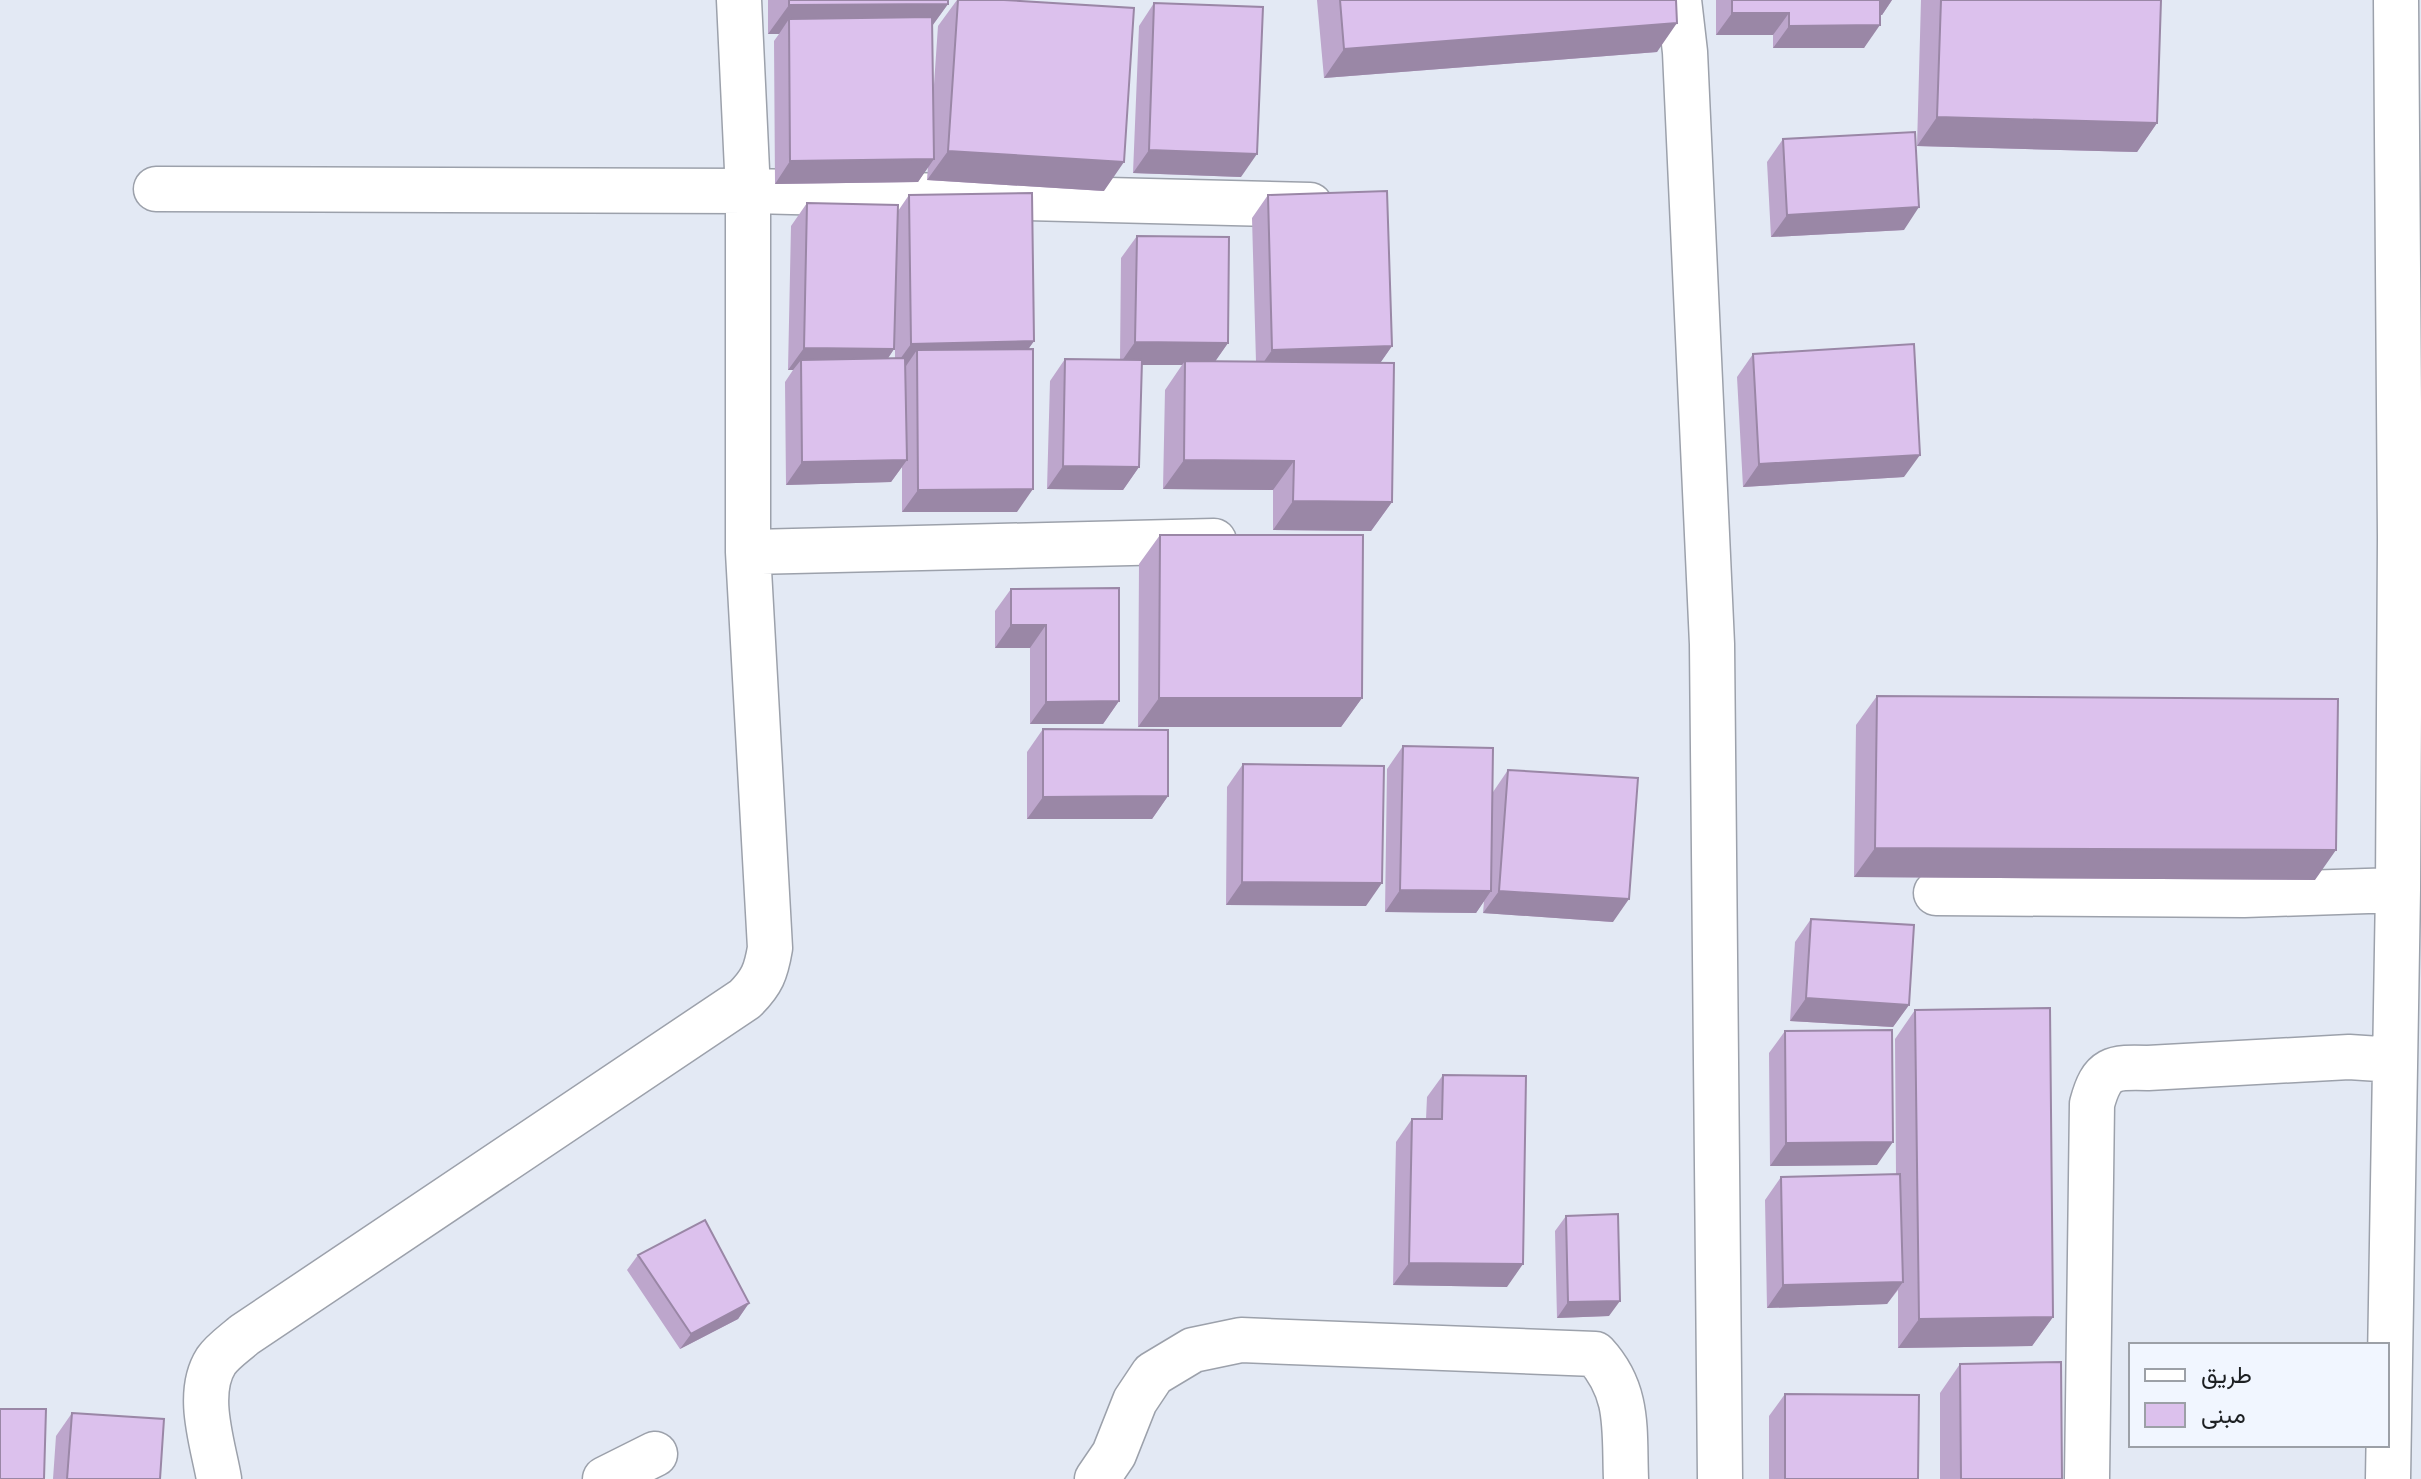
<svg xmlns="http://www.w3.org/2000/svg" width="2421" height="1479" viewBox="0 0 2421 1479" font-family="'Sofia Sans Condensed',Vazirmatn,sans-serif">
	<style>
		.lines { fill: none; stroke-linecap: round; stroke-linejoin: round }
		.street-casing { stroke: #9ca1ab; stroke-width: 47 }
		.street { stroke: #fff; stroke-width: 44 }
		.wall { fill: #bda6cc; fill-rule: evenodd }
		.shaded-wall { fill: #9a87a6 }
		.building { fill: #dcc1ed; stroke: #9a87a6; stroke-width: 2 }
	</style>
	<rect width="100%" height="100%" fill="#e3e9f4"/>
	<g class="lines">
		<g class="street-casing">
			<path id="street" d="M1679,0L1685,52L1712,644L1720,1479
				M156,189L748,191L1310,205
				M748,552L1214,541
				M1936,893L2244,895L2398,890
				M219,1479C213,1444 195,1394 216,1361C223,1351 235,1343 244,1335L745,999C762,982 766,972 770,948L748,552V191L739,0
				M605,1479L655,1454
				M1097,1479L1114,1454L1135,1401L1153,1374L1193,1350L1241,1340L1595,1354C1630,1392 1624,1430 1626,1479
				M2087,1479L2092,1104C2102,1067 2112,1067 2148,1068L2349,1057L2395,1060
				M2388,1479L2398,890L2400,538L2396,0"/>
		</g>
		<use href="#street" class="street"/>
	</g>
	<path class="wall" d="M768,0H948V4L932,26L933,99L938,26L957,0H1004L1104,191L927,180L928,166L918,182L775,184L774,41L779,34H768Z
		M1317,0H1676L1657,52L1324,78Z
		M1716,0H1892L1882,15H1880L1864,48H1773V35H1716Z
		M1921,0H2161L2157,123L2137,152L1917,146Z
		M1154,3L1241,177L1133,173L1139,26Z
		M1783,139L1904,230L1771,237L1767,162Z
		M909,195L1034,341L1028,349L1017,512H902V467L891,482L786,485L785,382L793,370H788L791,226L807,203L898,211ZM895,334V358H888L894,349Z
		M1268,195L1392,346L1380,363L1392,502L1371,531L1273,530V490L1163,489L1165,390L1182,365H1142L1139,467L1123,490L1047,489L1050,381L1065,359L1120,360L1121,258L1137,236L1228,343L1215,361L1256,362L1252,218Z
		M1753,354L1904,477L1743,487L1737,377Z
		M1160,535L1362,698L1341,727H1138L1139,564Z
		M1011,589L1119,701L1103,724H1030V648H995V611Z
		M1877,696L2315,880L1854,877L1856,725Z
		M1043,729L1168,796L1152,819H1027V752Z
		M1403,746L1493,792L1508,770L1613,922L1483,913L1484,901L1476,913L1385,912L1387,769Z
		M1243,764L1366,906L1226,905L1227,787Z
		M1811,919L1909,1005L1893,1027L1790,1021L1795,942Z
		M1915,1010L2053,1317L2032,1346L1898,1348V1290L1887,1304L1767,1308L1765,1200L1781,1177L1896,1174L1895,1039Z
		M1785,1031L1877,1165L1770,1166L1769,1053Z
		M1443,1075L1507,1287L1393,1285L1396,1142L1412,1119H1426L1427,1097Z
		M1566,1216L1609,1316L1557,1318L1555,1231Z
		M638,1255L749,1303L738,1319L680,1349L627,1270Z
		M1960,1364L2062,1479H1940V1393Z
		M1785,1394L1918,1479H1769V1416Z
		M72,1413L160,1479H53L56,1436Z"/>
	<path class="shaded-wall" d="M1874,0H1892L1882,15H1864Z
		M948,4L927,33L789,19L779,34H768L789,5Z
		M1732,13H1789L1773,35H1716Z
		M1677,23L1657,52L1324,78L1344,49Z
		M1880,25L1864,48H1773L1789,26Z
		M1937,117L2157,123L2137,152L1917,146Z
		M1149,150L1257,154L1241,177L1133,173Z
		M948,151L1124,162L1104,191L927,180Z
		M934,159L918,182L775,184L790,161Z
		M1919,207L1904,230L1771,237L1787,215Z
		M1034,341L1018,364L917,350L906,366H895L911,344Z
		M1135,342L1228,343L1212,366L1185,361L1182,365H1119Z
		M1392,346L1376,369L1256,373L1272,350Z
		M804,348L894,349L879,372L801,360L793,370H788Z
		M1920,455L1904,477L1743,487L1759,464Z
		M907,460L891,482L786,485L802,462Z
		M1184,460L1294,461L1273,490L1163,489Z
		M1063,466L1139,467L1123,490L1047,489Z
		M1033,489L1017,512H902L918,490Z
		M1293,501L1392,502L1371,531L1273,530Z
		M1011,625H1046L1030,648H995Z
		M1159,698H1362L1341,727H1138Z
		M1119,701L1103,724H1030L1046,702Z
		M1168,796L1152,819H1027L1043,797Z
		M1875,848L2336,850L2315,880L1854,877Z
		M1242,882L1382,883L1366,906L1226,905Z
		M1400,890L1491,891L1476,913L1385,912Z
		M1499,891L1629,899L1613,922L1483,913Z
		M1806,998L1909,1005L1893,1027L1790,1021Z
		M1893,1142L1877,1165L1770,1166L1786,1143Z
		M1409,1263L1523,1264L1507,1287L1393,1285Z
		M1903,1282L1887,1304L1767,1308L1783,1285Z
		M1620,1301L1609,1316L1557,1318L1568,1302Z
		M749,1303L738,1319L680,1349L691,1334Z
		M2053,1317L2032,1346L1898,1348L1919,1319Z"/>
	<path class="building" d="M789,0H948V4L789,5Z
		M958,0H1004L1134,8L1124,162L948,151Z
		M1340,0H1676L1677,23L1344,49Z
		M1732,0H1880V25L1789,26V13H1732Z
		M1941,0H2161L2157,123L1937,117Z
		M1154,3L1263,7L1257,154L1149,150Z
		M932,17L934,159L790,161L789,19Z
		M1915,132L1919,207L1787,215L1783,139Z
		M1387,191L1392,346L1272,350L1268,195Z
		M1032,193L1034,341L911,344L909,195Z
		M807,203L898,205L894,349L804,348Z
		M1137,236L1229,237L1228,343L1135,342Z
		M1914,344L1920,455L1759,464L1753,354Z
		M1033,349V489L918,490L917,350Z
		M905,358L907,460L802,462L801,360Z
		M1065,359L1142,360L1139,467L1063,466Z
		M1185,361L1394,363L1392,502L1293,501L1294,461L1184,460Z
		M1160,535H1363L1362,698H1159Z
		M1119,588V701L1046,702V625H1011V589Z
		M1877,696L2338,699L2336,850L1875,848Z
		M1043,729L1168,730V796L1043,797Z
		M1403,746L1493,748L1491,891L1400,890Z
		M1243,764L1384,766L1382,883L1242,882Z
		M1508,770L1638,778L1629,899L1499,891Z
		M1811,919L1914,925L1909,1005L1806,998Z
		M2050,1008L2053,1317L1919,1319L1915,1010Z
		M1892,1030L1893,1142L1786,1143L1785,1031Z
		M1443,1075L1526,1076L1523,1264L1409,1263L1412,1119H1442Z
		M1900,1174L1903,1282L1783,1285L1781,1177Z
		M1618,1214L1620,1301L1568,1302L1566,1216Z
		M705,1220L749,1303L691,1334L638,1255Z
		M2061,1362L2062,1479H1961L1960,1364Z
		M1785,1394L1919,1395L1918,1479H1785Z
		M0,1409H46L44,1479H0Z
		M72,1413L164,1419L160,1479H67Z"/>
	<rect x="2129" y="1343" width="260" height="104" fill="#f1f6ff" stroke="#9ca0a7" stroke-width="2"/>
	<rect x="2145" y="1369" width="40" height="12" fill="#ffffff" stroke="#9ca0a7" stroke-width="2"/>
	<text x="2201" y="1383" font-size="24" fill="#1d2023">طريق</text>
	<rect x="2145" y="1403" width="40" height="24" fill="#dcc1ed" stroke="#9ca0a7" stroke-width="2"/>
	<text x="2201" y="1423" font-size="24" fill="#1d2023">مبنى</text>
</svg>
